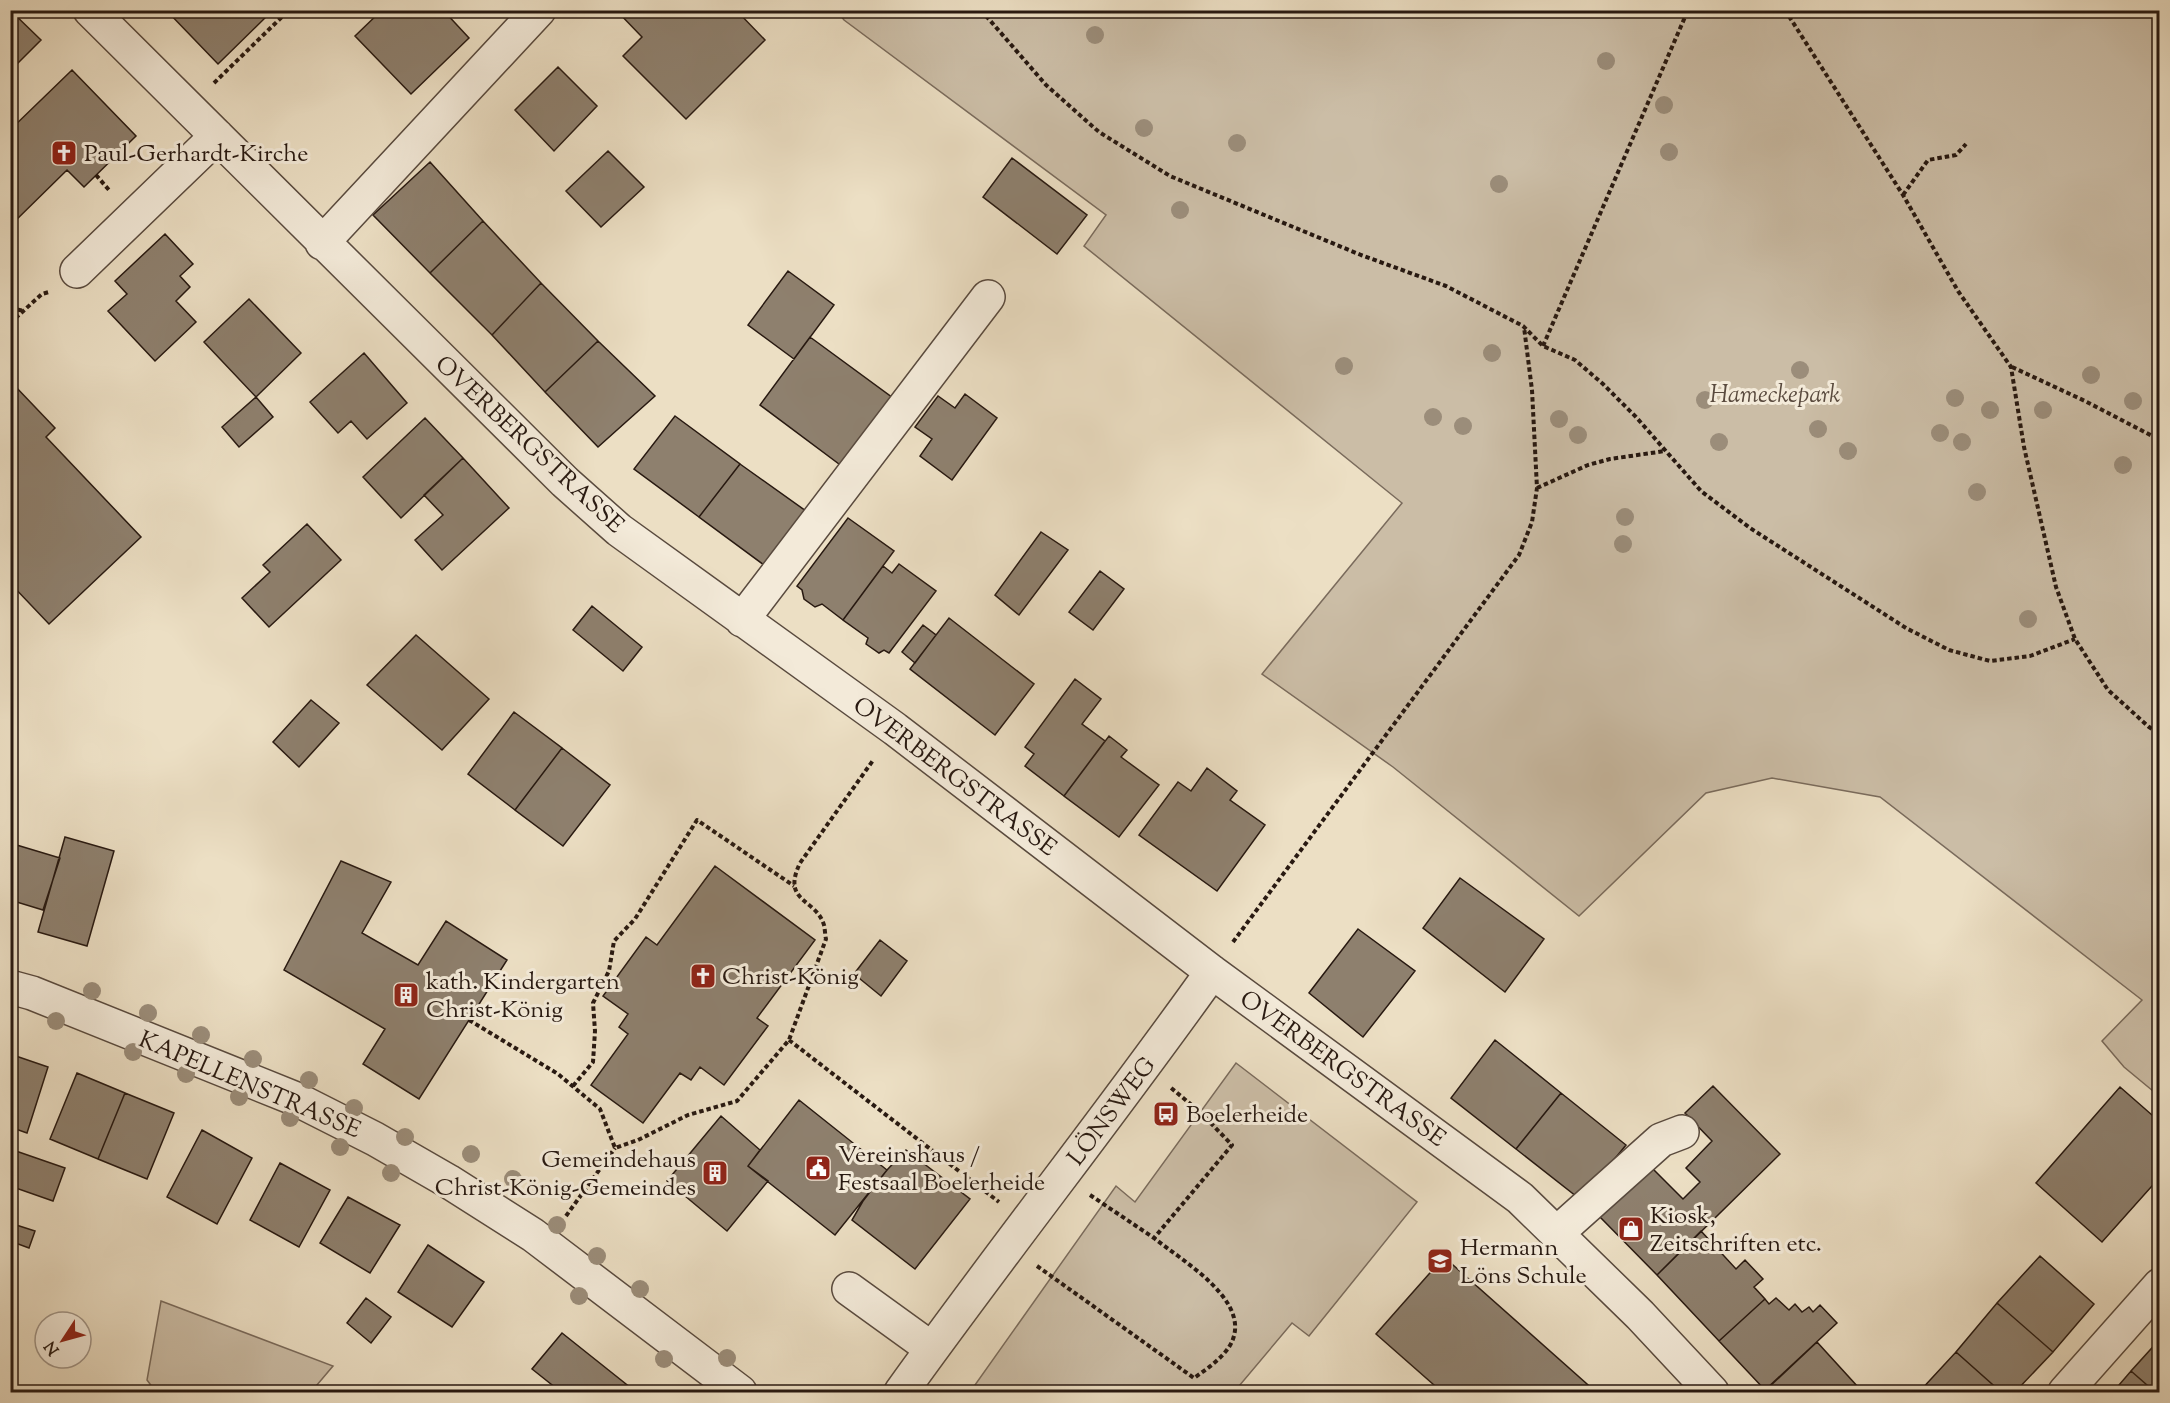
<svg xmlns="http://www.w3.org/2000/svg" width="2170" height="1403" viewBox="0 0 2170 1403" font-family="'Sorts Mill Goudy',serif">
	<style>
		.green { fill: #cbbda6; stroke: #7a6b5c; stroke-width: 1.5 }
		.building { fill: #8e806e; stroke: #281911; stroke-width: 1.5 }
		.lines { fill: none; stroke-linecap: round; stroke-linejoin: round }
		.minor-casing { stroke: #594a3e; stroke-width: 36 }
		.path { stroke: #281911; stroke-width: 4; stroke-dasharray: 4.5 3; stroke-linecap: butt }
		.minor { stroke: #f3ead9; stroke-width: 33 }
		.tree { fill: #9b8d7a }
		.labels { text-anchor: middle; stroke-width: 6; stroke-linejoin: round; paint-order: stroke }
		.poi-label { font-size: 24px; fill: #281911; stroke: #f3ead9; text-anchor: start }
		.park-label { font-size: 24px; font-style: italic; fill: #594a3e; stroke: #f3ead9 }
		.street-label { font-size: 24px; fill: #281911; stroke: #f3ead9 }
	</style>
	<rect width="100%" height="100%" fill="#ecdfc4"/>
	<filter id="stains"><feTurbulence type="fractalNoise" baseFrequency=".00333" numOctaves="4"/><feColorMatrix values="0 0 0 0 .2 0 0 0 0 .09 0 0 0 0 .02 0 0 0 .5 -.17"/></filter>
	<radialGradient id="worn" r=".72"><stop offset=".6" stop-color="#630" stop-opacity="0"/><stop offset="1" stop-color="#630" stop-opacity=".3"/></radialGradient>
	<path class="green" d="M837,11H2159V1096L2124,1067L2102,1041L2142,1000L1880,797L1772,778L1706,793L1579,916L1393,767L1262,674L1402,503L1084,246L1106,215L844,20Z
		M1236,1063L1417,1202L1309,1336L1292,1323L1234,1392H970L1116,1186L1135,1202Z
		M161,1301L333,1366L311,1392H156L147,1380Z"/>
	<path class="building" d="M10,10L41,40L10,71Z
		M166,10H262L267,16L218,64Z
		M382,10H443L469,38L411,94L355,36Z
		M616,10H736L765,40L686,119L623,56L642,37Z
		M558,67L597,106L554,151L515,110Z
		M72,70L136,136L84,187L67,170L10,226V130Z
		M608,151L644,187L601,227L566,191Z
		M1012,158L1087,215L1057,254L983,197Z
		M430,162L483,221L430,273L373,215Z
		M483,221L541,283L492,335L430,273Z
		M165,234L193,264L180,276L190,287L176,301L196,322L155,361L108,311L127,294L115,281Z
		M788,271L834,305L794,359L748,325Z
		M541,283L598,341L545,392L492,335Z
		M249,299L301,353L256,397L204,342Z
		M810,337L893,398L843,467L760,405Z
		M598,341L655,396L598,447L545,392Z
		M364,353L407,403L367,439L351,421L338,433L310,402Z
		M14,385L55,428L46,437L141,537L49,624L10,583V388Z
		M965,394L997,418L952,480L920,456L932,439L915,427L938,396L955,408Z
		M256,397L273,417L239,447L222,427Z
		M675,416L740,464L699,517L634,469Z
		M425,418L463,458L401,518L363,477Z
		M463,458L509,508L442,570L415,540L443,515L424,495Z
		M740,464L806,511L764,565L699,517Z
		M848,518L894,551L843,620L822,604L815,607L804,599L802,590L797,586Z
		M307,524L341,560L269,627L242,598L270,572L263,565Z
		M1041,532L1068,550L1019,615L995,595Z
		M899,564L936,591L889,653L884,650L879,653L866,644L868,638L843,620L883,566L892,573Z
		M1100,571L1124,589L1093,630L1069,612Z
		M592,606L642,647L623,671L573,630Z
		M949,618L1034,684L995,735L910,669Z
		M923,625L936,635L915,663L902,652Z
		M416,635L489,699L442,750L367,685Z
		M1075,679L1101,699L1082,724L1105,741L1064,796L1025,766L1034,754L1025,747Z
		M311,700L339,723L299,767L273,742Z
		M514,712L562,748L515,810L468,774Z
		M1109,736L1127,750L1121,757L1159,785L1119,837L1064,796Z
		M562,748L610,785L563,846L515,810Z
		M1207,768L1237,791L1230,800L1265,825L1217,891L1139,835L1178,782L1191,791Z
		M65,837L114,851L87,946L38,932Z
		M10,843L60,858L43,910L10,900Z
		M341,861L391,882L362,933L418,965L446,921L507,960L419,1099L363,1064L385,1029L284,970Z
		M715,866L815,940L757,1018L768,1026L724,1085L700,1067L691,1080L680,1073L643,1123L591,1085L628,1034L619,1027L628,1014L603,996L646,937L657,945Z
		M1460,878L1544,939L1505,992L1423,928Z
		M1358,929L1415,971L1363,1037L1309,993Z
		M880,940L907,961L881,996L854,974Z
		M1495,1040L1561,1093L1516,1149L1451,1098Z
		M10,1054L48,1067L27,1133L10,1127Z
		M77,1073L125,1093L98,1159L50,1139Z
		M1713,1086L1780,1154L1657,1275L1600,1217L1651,1167L1683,1199L1700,1182L1686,1168L1712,1141L1685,1113Z
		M2120,1087L2160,1122V1177L2102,1242L2036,1183Z
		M125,1093L174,1113L147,1179L98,1159Z
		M1561,1093L1626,1145L1581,1200L1516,1149Z
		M799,1100L887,1170L835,1235L748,1166Z
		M721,1116L760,1150L748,1166L768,1181L727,1231L667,1181Z
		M202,1130L252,1158L217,1224L167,1197Z
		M13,1150L65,1168L53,1201L10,1186V1158Z
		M906,1150L970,1199L915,1269L852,1220L863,1201L887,1170Z
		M280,1163L330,1190L299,1247L250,1220Z
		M348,1197L400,1225L370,1273L320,1243Z
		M10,1223L35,1231L29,1248L10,1241Z
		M1701,1231L1736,1269L1745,1260L1763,1279L1754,1287L1765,1299L1719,1341L1657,1275Z
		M428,1245L484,1282L452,1327L398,1292Z
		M2040,1256L2094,1304L2053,1352L1997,1303Z
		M1444,1257L1596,1392H1442L1376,1334Z
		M366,1298L391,1317L371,1343L347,1323Z
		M1776,1298L1789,1310L1795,1304L1802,1312L1809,1307L1813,1312L1820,1305L1837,1323L1765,1390L1719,1341L1765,1299L1769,1304Z
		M1997,1303L2053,1352L2015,1392H2001L1956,1352Z
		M562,1333L636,1392H561L532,1369Z
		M2160,1339V1392H2155L2131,1371Z
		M1817,1342L1858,1387L1852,1392H1772L1768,1388Z
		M1956,1352L2001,1392H1919Z
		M2131,1371L2155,1392H2113Z"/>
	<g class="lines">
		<g class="minor-casing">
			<path id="minor" d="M90,10L565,482L619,530L895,729L1212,972L1520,1198L1640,1315L1712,1392
				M322,243L539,10
				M77,271L217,136
				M742,620L988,297
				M10,987L32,993L296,1099L375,1139L448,1181L533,1235L740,1392
				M1557,1233L1661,1140L1682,1132
				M849,1289L932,1349
				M901,1392C1002,1251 1111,1114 1212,972
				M2065,1392L2160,1285"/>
		</g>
		<path class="path" d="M981,10L1046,85L1099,132L1170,176L1361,255L1446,286L1523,326L1543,346L1575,360L1603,384L1636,417L1701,491L1750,528L1906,628L1949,650L1990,661L2030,656L2075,639
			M1785,10L1903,195L1958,291L2011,367L2024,447L2056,587L2075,639L2108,690L2149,727L2160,734
			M214,83L289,10
			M96,175L109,190
			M1903,195L1928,160L1956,155L1966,144
			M10,308L24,311
			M10,323L42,294L49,292
			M1543,346L1688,10
			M2012,367L2085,401L2160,440
			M1537,488L1588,465L1610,459L1665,451
			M1233,942L1519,555L1532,522L1537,488L1532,390L1524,327
			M469,1020L558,1074L600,1109L615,1148L638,1140L688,1115L737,1101L789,1040L826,939C825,935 825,929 824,925C816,898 781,903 800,863L874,759
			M789,1040L999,1202
			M573,1086L593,1062L595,1031L593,1003L609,971L614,941L635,919L697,820L794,886
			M1090,1195L1154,1238L1232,1145L1200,1112L1170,1087
			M566,1216L615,1148
			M1037,1266L1194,1378C1207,1369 1221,1359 1229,1347C1257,1303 1182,1261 1154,1238"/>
		<use href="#minor" class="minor"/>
	</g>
	<g class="tree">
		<circle cx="1095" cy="35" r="9"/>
		<circle cx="1606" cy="61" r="9"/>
		<circle cx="1664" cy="105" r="9"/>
		<circle cx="1144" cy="128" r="9"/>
		<circle cx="1237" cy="143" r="9"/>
		<circle cx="1669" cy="152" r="9"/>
		<circle cx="1499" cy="184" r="9"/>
		<circle cx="1180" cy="210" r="9"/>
		<circle cx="1492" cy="353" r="9"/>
		<circle cx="1344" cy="366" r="9"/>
		<circle cx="1800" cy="370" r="9"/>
		<circle cx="2091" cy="375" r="9"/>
		<circle cx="1955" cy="398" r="9"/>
		<circle cx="1705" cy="400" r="9"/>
		<circle cx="2133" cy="401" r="9"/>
		<circle cx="1990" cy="410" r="9"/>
		<circle cx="2043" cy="410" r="9"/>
		<circle cx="1433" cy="417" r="9"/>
		<circle cx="1559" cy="419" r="9"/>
		<circle cx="1463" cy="426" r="9"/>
		<circle cx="1818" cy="429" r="9"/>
		<circle cx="1940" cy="433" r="9"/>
		<circle cx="1578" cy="435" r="9"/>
		<circle cx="1719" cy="442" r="9"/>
		<circle cx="1962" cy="442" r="9"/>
		<circle cx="1848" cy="451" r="9"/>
		<circle cx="2123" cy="465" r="9"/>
		<circle cx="1977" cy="492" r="9"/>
		<circle cx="1625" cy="517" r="9"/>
		<circle cx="1623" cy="544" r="9"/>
		<circle cx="2028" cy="619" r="9"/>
		<circle cx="92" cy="991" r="9"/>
		<circle cx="148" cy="1013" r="9"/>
		<circle cx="56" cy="1021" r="9"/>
		<circle cx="201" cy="1035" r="9"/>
		<circle cx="133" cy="1052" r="9"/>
		<circle cx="253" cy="1059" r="9"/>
		<circle cx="186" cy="1074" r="9"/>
		<circle cx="309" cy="1080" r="9"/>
		<circle cx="239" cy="1097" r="9"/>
		<circle cx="354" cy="1108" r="9"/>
		<circle cx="290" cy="1118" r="9"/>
		<circle cx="405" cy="1137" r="9"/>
		<circle cx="340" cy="1147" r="9"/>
		<circle cx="471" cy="1154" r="9"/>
		<circle cx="391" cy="1173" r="9"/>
		<circle cx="513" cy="1179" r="9"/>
		<circle cx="557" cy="1225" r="9"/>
		<circle cx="597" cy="1256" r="9"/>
		<circle cx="640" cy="1289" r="9"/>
		<circle cx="579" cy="1296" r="9"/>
		<circle cx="727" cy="1358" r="9"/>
		<circle cx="664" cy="1359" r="9"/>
	</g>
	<defs>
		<g id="church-square" transform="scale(1.35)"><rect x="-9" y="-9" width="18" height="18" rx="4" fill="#8f2418" stroke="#f3ead9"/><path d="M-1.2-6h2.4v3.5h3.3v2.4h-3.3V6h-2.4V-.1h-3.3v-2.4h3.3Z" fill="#fff"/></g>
		<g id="building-square" transform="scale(1.35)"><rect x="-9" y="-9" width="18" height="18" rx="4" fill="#8f2418" stroke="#f3ead9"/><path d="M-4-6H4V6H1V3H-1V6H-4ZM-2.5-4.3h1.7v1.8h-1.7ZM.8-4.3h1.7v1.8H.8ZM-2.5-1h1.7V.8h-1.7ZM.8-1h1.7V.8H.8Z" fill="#fff"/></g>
		<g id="bus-square" transform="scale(1.35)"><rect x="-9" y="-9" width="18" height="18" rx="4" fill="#8f2418" stroke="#f3ead9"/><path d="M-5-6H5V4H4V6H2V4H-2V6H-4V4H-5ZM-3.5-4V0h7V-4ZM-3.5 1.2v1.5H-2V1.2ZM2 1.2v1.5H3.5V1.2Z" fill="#fff"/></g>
		<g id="civic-square" transform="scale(1.35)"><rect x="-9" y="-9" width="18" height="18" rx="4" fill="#8f2418" stroke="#f3ead9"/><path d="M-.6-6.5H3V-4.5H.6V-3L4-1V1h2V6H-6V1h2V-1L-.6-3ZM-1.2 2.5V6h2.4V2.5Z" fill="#fff"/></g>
		<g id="shop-square" transform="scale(1.35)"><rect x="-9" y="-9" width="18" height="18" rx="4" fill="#8f2418" stroke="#f3ead9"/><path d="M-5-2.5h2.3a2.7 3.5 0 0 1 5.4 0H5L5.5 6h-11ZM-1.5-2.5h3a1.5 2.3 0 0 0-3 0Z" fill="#fff"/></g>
		<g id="school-square" transform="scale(1.35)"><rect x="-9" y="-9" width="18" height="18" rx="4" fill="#8f2418" stroke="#f3ead9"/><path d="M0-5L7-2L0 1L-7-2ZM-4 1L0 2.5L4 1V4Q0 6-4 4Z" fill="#fff"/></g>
	</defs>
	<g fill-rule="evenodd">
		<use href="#church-square" x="64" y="153"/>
		<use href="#church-square" x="703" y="976"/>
		<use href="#building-square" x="406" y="995"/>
		<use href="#bus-square" x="1166" y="1114"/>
		<use href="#civic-square" x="818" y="1168"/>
		<use href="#building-square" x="715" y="1173"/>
		<use href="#shop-square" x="1631" y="1229"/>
		<use href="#school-square" x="1440" y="1261"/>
	</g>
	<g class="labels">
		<g class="poi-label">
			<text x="84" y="161">Paul-Gerhardt-Kirche</text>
			<text x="722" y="984">Christ-König</text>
			<text x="426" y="989">kath. Kindergarten<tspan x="426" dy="28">Christ-König</tspan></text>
			<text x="1186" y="1122">Boelerheide</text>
			<text x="838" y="1162">Vereinshaus /<tspan x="838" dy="28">Festsaal Boelerheide</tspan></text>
			<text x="696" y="1167" text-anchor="end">Gemeindehaus<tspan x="696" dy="28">Christ-König-Gemeindes</tspan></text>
			<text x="1650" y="1223">Kiosk,<tspan x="1650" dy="28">Zeitschriften etc.</tspan></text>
			<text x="1460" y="1255">Hermann<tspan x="1460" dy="28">Löns Schule</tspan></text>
		</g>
		<g class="park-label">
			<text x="1775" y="402">Hameckepark</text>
		</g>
		<g class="street-label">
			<text transform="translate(530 444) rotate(43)" y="8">OVERBERGSTRASSE</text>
			<text transform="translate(955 776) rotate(37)" y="8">OVERBERGSTRASSE</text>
			<text transform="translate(1343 1068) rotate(36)" y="8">OVERBERGSTRASSE</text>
			<text transform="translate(250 1084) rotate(23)" y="8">KAPELLENSTRASSE</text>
			<text transform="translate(1111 1111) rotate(-53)" y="8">LÖNSWEG</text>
		</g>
	</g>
	<rect width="2170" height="1403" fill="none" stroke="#ecdfc4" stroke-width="36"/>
	<rect x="12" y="12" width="2146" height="1379" fill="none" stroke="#281911" stroke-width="3"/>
	<rect x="18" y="18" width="2134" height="1367" fill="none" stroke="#281911" stroke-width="1.5"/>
	<g transform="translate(63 1340) rotate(234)"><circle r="28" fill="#f3ead9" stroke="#a29689" stroke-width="1.5"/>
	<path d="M0-4.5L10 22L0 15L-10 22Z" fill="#8f2418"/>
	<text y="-9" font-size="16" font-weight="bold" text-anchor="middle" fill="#281911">N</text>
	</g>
	<rect width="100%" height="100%" filter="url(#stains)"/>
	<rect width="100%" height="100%" fill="url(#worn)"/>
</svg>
